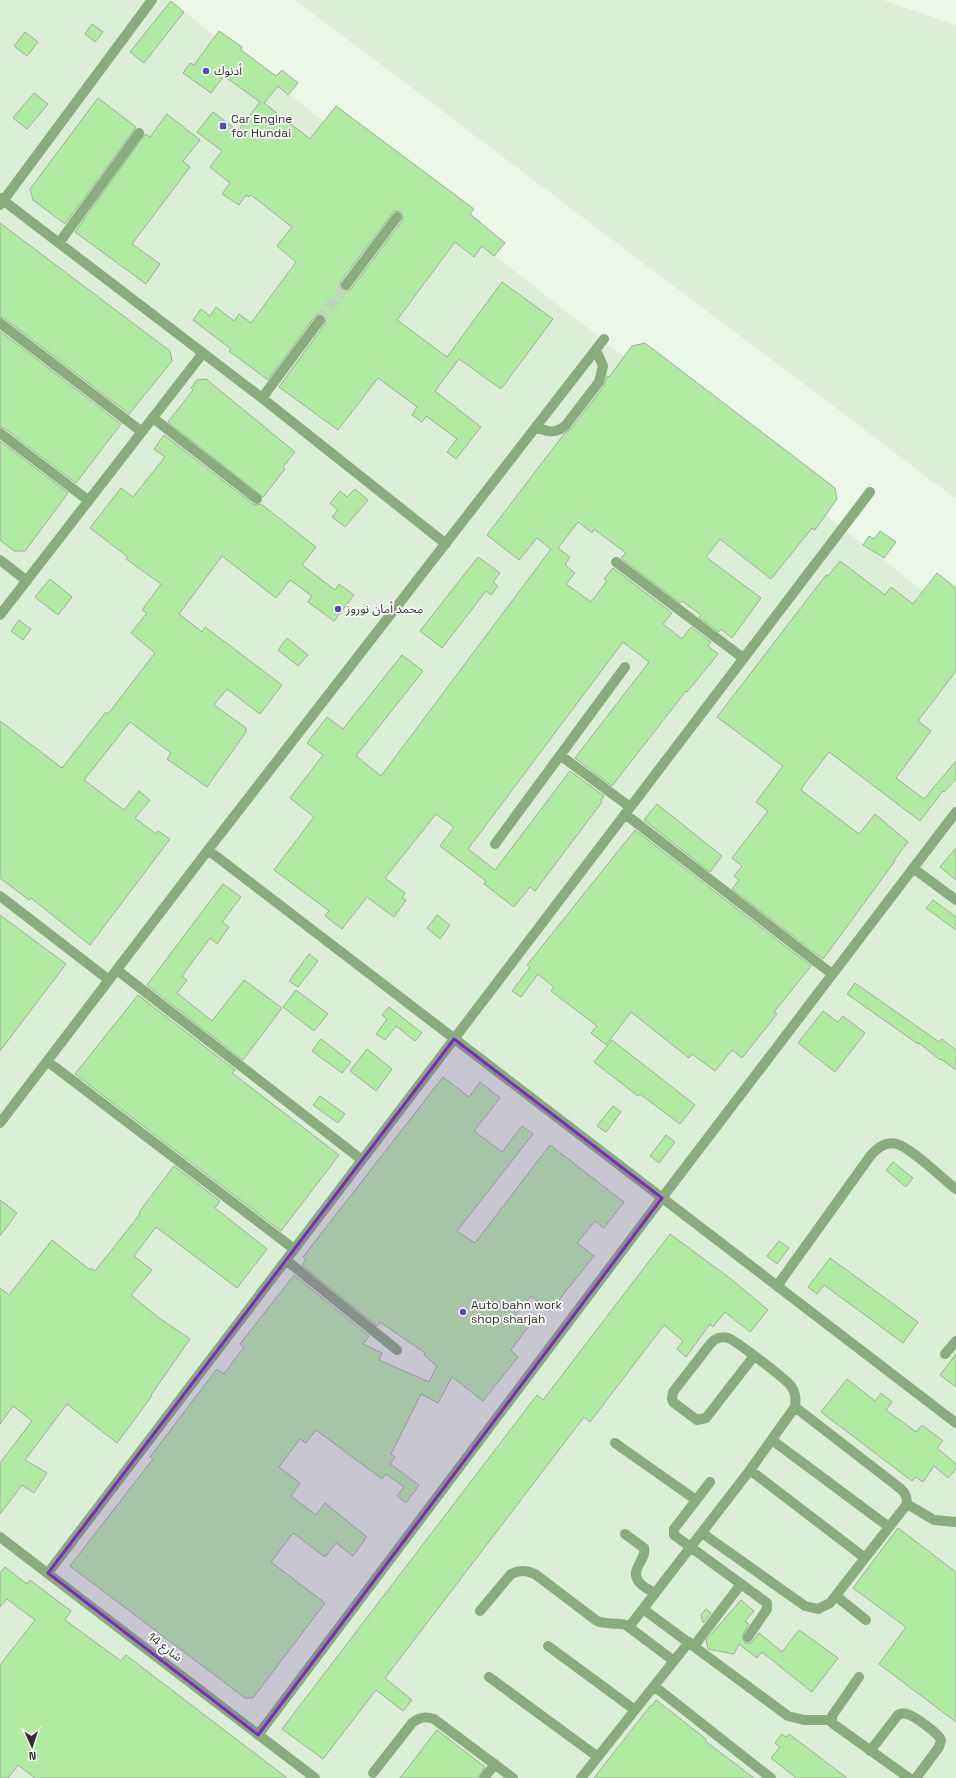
<svg xmlns="http://www.w3.org/2000/svg" width="956" height="1778" viewBox="0 0 956 1778" font-family="'Space Grotesk','Noto Sans Arabic',sans-serif">
	<style>
		.built { fill: #dbeed6 }
		.building { fill: #b1eaa2; stroke: #9fac9c; fill-rule: evenodd }
		.lines { fill: none; stroke-linecap: round; stroke-linejoin: round }
		.minor-tunnel { stroke: #c4d0c1; stroke-width: 10; stroke-dasharray: 10 5; stroke-linecap: butt }
		.minor { stroke: #88ac7e; stroke-width: 10 }
		.marked { fill: #7b2cbf; fill-opacity: 0.2; stroke: #7b2cbf; stroke-width: 3; stroke-linejoin: round }
		.poi-dot { fill: #6144bc; stroke: #fff; stroke-width: 1.5 }
		.labels { text-anchor: middle; stroke-width: 3.5; stroke-linejoin: round; paint-order: stroke }
		.poi-label { font-size: 12px; fill: #2c312b; stroke: #fff; text-anchor: start }
		.street-label { font-size: 12px; fill: #2c312b; stroke: #fff }
	</style>
	<rect width="100%" height="100%" fill="#eaf8e6"/>
	<path class="built" d="M0,0H169L956,617V1778H0Z
		M295,0H883L956,25V499Z"/>
	<path class="building" d="M171,1L184,12L144,63L130,52Z
		M92,24L103,32L95,42L85,34Z
		M219,31L242,47L241,50L276,76L282,70L298,83L288,95L278,86L264,103L310,139L336,106L474,209L470,214L505,243L494,256L482,246L474,257L455,242L397,320L447,357L502,282L553,319L501,389L459,359L435,391L481,427L456,459L447,452L457,439L426,416L422,422L412,415L417,407L378,378L338,430L279,387L325,324L326,318L324,315L318,314L315,316L268,380L229,351L231,349L193,320L201,309L210,316L216,307L234,321L239,314L251,323L296,262L277,246L292,227L251,195L249,197L246,195L239,205L222,194L230,183L210,167L222,151L197,132L213,112L238,131L260,102L224,76L211,93L183,73L190,63L194,65ZM394,211L401,212L403,217L402,221L351,289L348,291L342,290L340,287L341,281Z
		M25,32L38,42L27,56L14,46Z
		M34,93L48,104L27,129L13,118Z
		M98,98L136,127L65,224L33,200L30,189Z
		M167,114L200,140L183,161L190,167L132,244L160,264L146,284L75,232L145,134L150,137Z
		M0,223L170,351L172,361L129,414L4,318L0,317Z
		M0,331L121,424L76,483L4,428L0,427Z
		M645,343L835,488L837,499L815,530L812,528L771,579L720,539L706,557L761,598L732,638L721,629L719,632L699,617L701,615L682,601L680,603L621,558L626,553L594,529L592,533L578,522L558,548L570,557L565,565L575,573L566,584L591,602L607,581L604,579L613,568L672,613L663,624L682,639L691,627L711,642L708,646L718,654L687,692L686,691L612,786L575,758L649,662L623,642L468,849L495,870L570,771L604,796L601,800L602,802L535,891L530,887L514,907L484,884L486,881L440,846L454,827L436,814L385,878L405,893L402,898L406,900L394,917L367,897L342,929L325,916L329,911L274,870L314,817L290,798L323,755L307,743L327,717L343,729L402,655L423,671L356,756L381,776L551,549L537,538L519,560L487,535L564,434L571,429L604,386L607,376L609,377L632,346Z
		M206,379L295,452L283,467L285,469L263,497L168,422L193,390L191,388L197,380Z
		M164,435L253,504L256,505L261,504L316,547L302,565L335,590L339,584L354,595L334,621L308,602L312,596L290,580L276,598L222,556L179,614L202,632L205,627L282,685L260,714L227,689L214,705L246,728V732L207,787L167,759L171,753L130,722L84,780L124,810L139,791L150,800L135,818L156,834L158,831L170,839L90,945L31,898L29,900L0,878V721L62,768L106,712L108,714L155,653L131,633L147,613L142,610L161,584L126,559L128,557L90,528L121,488L133,497L165,457L154,449Z
		M0,441L68,493L25,551H14L0,540Z
		M355,489L368,500L345,527L332,517L338,510L330,503L340,491L347,497Z
		M880,531L896,542L884,558L863,545L869,536L874,539Z
		M478,557L500,573L493,582L498,586L491,595L486,591L442,648L420,631Z
		M840,561L885,595L891,587L913,604L937,573L956,588V671L918,721L931,731L896,778L924,799L956,761V779L944,792L943,791L920,821L829,752L803,786L801,790L859,834L875,814L908,842L894,860L895,861L823,959L732,889L739,880L734,876L742,866L732,858L768,811L756,802L783,766L717,717L826,575L828,576Z
		M50,579L72,597L58,615L35,597Z
		M19,620L31,629L23,640L11,631Z
		M287,638L308,655L298,666L278,650Z
		M657,804L722,856L710,872L644,820Z
		M635,830L811,966L774,1012L777,1014L742,1058L732,1050L715,1071L692,1054L689,1058L631,1012L606,1045L591,1033L597,1026L551,991L554,987L538,974L521,997L512,991L530,967L527,965Z
		M956,848V880L940,867Z
		M223,884L241,897L222,922L229,927L217,944L210,938L182,976L187,980L177,993L212,1021L244,980L282,1008L243,1060L147,985Z
		M933,900L956,917V930L926,908Z
		M0,915L66,964L0,1051Z
		M437,915L450,925L440,939L427,928Z
		M309,954L318,961L298,987L289,981Z
		M855,983L939,1042L942,1039L956,1050V1070L941,1059L940,1060L919,1043L918,1044L847,994Z
		M296,990L328,1014L314,1031L283,1007Z
		M138,995L235,1070L232,1073L339,1155L281,1231L75,1074Z
		M389,1007L422,1033L415,1041L396,1026L385,1040L376,1034L387,1019L382,1015Z
		M823,1011L838,1022L843,1016L865,1033L835,1072L798,1043Z
		M321,1039L351,1062L342,1073L312,1051Z
		M612,1040L695,1105L680,1124L640,1094L638,1096L594,1062Z
		M367,1049L392,1069L376,1091L350,1071Z
		M443,1077L469,1097L480,1082L500,1098L474,1131L502,1152L522,1126L533,1134L457,1231L475,1243L550,1145L624,1202L604,1228L595,1221L577,1243L594,1256L550,1311L531,1296L515,1316L529,1326L511,1350L518,1357L483,1401L452,1377L438,1403L421,1394L391,1454L395,1457L390,1464L419,1485L406,1503L397,1496L404,1487L386,1474L382,1479L316,1430L306,1443L300,1439L279,1467L300,1483L291,1496L316,1515L325,1503L367,1537L353,1556L336,1543L325,1557L293,1533L271,1562L325,1603L253,1698H245L70,1566L153,1459L150,1457L217,1369L224,1374L244,1347L240,1344L294,1275L369,1336L363,1344L382,1353L379,1360L429,1382L437,1366L424,1355L425,1353L380,1322L377,1326L302,1265L306,1260L303,1257Z
		M320,1096L345,1114L338,1123L313,1105Z
		M613,1106L621,1112L606,1132L597,1126Z
		M666,1135L675,1142L659,1163L650,1156Z
		M893,1162L913,1178L906,1187L886,1170Z
		M174,1166L220,1201L215,1208L267,1249L237,1288L156,1227L134,1256L152,1270L131,1295L159,1318L190,1339L151,1395L152,1396L117,1443L67,1404L25,1460L47,1473L34,1493L22,1485L0,1514V1463L32,1421L13,1406L0,1424V1288L9,1295L52,1240L90,1270L91,1268L95,1271L140,1214L139,1212Z
		M0,1200L17,1213L0,1236Z
		M670,1234L731,1279L768,1310L750,1332L725,1312L713,1327L710,1324L686,1357L677,1349L683,1341L664,1325L590,1422L584,1417L385,1678L412,1700L403,1711L376,1690L323,1759L282,1729L537,1395L543,1400Z
		M779,1241L789,1248L777,1264L767,1256Z
		M830,1258L918,1322L903,1343L824,1285L817,1294L808,1287Z
		M956,1354V1387L940,1375Z
		M847,1379L875,1401L881,1393L892,1402L886,1410L916,1432L922,1425L943,1441L937,1448L956,1464V1469L948,1478L934,1466L923,1482L916,1477L912,1481L821,1412Z
		M898,1528L956,1572V1722L879,1664L906,1627L853,1588Z
		M5,1567L27,1584L30,1580L71,1611L65,1620L121,1661L126,1655L287,1778H35L18,1765L8,1778H0V1665L35,1620L7,1599L0,1607V1573Z
		M741,1600L754,1611L745,1621L749,1624L742,1636L745,1643H751L759,1633L782,1652L799,1630L838,1658L812,1692L762,1652L757,1658L739,1644L734,1654L708,1649L706,1640Z
		M706,1609L711,1613L703,1623L701,1615Z
		M656,1700L706,1739L705,1741L754,1778H594L651,1705L652,1706Z
		M437,1730L485,1767L478,1778H400Z
		M782,1734L786,1737L789,1734L847,1778H796L771,1758L780,1747L775,1743Z"/>
	<g class="lines">
		<path class="minor-tunnel" d="M320,320L346,285"/>
		<path class="minor" d="M0,198L262,398L446,544
			M0,205L152,0
			M59,243L139,133
			M346,285L397,217
			M0,323L142,432
			M262,398L320,320
			M153,418L257,499
			M537,428C549,432 556,434 566,425L599,382L603,366L596,350
			M0,433L89,501
			M0,560L27,581
			M616,562L743,658
			M0,615L203,353
			M560,755L630,807
			M625,814L832,974
			M495,844L625,667
			M208,850L956,1423
			M913,868L956,900
			M0,896L109,980
			M117,970L362,1160
			M47,1061L294,1249
			M0,1123L208,850L604,339
			M286,1260L397,1350
			M777,1286L871,1155C878,1147 886,1141 897,1144C910,1147 944,1180 956,1189
			M945,1354L956,1341
			M772,1440L889,1527
			M615,1443L696,1500
			M750,1470L865,1558
			M710,1482L674,1529V1535L767,1603V1609L748,1637
			M907,1504L934,1520L956,1522
			M702,1533L805,1606L818,1609L830,1603L907,1504C907,1497 906,1494 901,1489L795,1407
			M625,1534L644,1548C647,1560 629,1569 639,1582C643,1587 650,1590 655,1594
			M0,1537L315,1778
			M48,1573L870,492
			M836,1596L866,1620
			M643,1609L788,1716L804,1720H831
			M480,1611L511,1574C520,1570 526,1570 535,1574L597,1621C606,1625 616,1622 626,1625L674,1661
			M629,1627L750,1470L795,1407C796,1399 796,1393 791,1386C786,1379 735,1340 728,1338C721,1336 715,1339 711,1343L673,1392L672,1399L673,1402L697,1420L706,1418L754,1356
			M548,1646L635,1710
			M694,1646L741,1584
			M489,1677L598,1757
			M859,1677L832,1716V1723L909,1778
			M654,1686L771,1778
			M258,1735L662,1198L956,812
			M870,1751L898,1715C901,1713 904,1713 907,1714C915,1716 939,1734 941,1740L939,1747L916,1778
			M373,1773L412,1723C419,1717 425,1716 434,1719L513,1778
			M484,1778L495,1764
			M581,1778L689,1642"/>
	</g>
	<path class="marked" d="M454,1039L662,1198L258,1735L48,1573Z"/>
	<g class="poi-dot">
		<circle cx="206" cy="71" r="4"/>
		<rect x="219" y="122" width="8" height="8" rx="2"/>
		<circle cx="338" cy="609" r="4"/>
		<circle cx="463" cy="1312" r="4"/>
	</g>
	<g class="labels">
		<g class="poi-label">
			<text x="214" y="75">أدنوك</text>
			<text x="231" y="123">Car Engine<tspan x="231" dy="14">for Hundai</tspan></text>
			<text x="346" y="613">محمد أمان نوروز</text>
			<text x="471" y="1309">Auto bahn work<tspan x="471" dy="14">shop sharjah</tspan></text>
		</g>
		<g class="street-label">
			<text transform="translate(165 1647) rotate(37)" y="4">شارع 14</text>
		</g>
	</g>
	<g transform="translate(32 1746) rotate(177)" stroke="#ffffff" stroke-width="3" paint-order="stroke">
	<path d="M0-3L7 15L0 10L-7 15Z" fill="#2c312b"/>
	<text y="-6" font-size="11" font-weight="bold" text-anchor="middle" fill="#2c312b">N</text>
	</g>
</svg>
